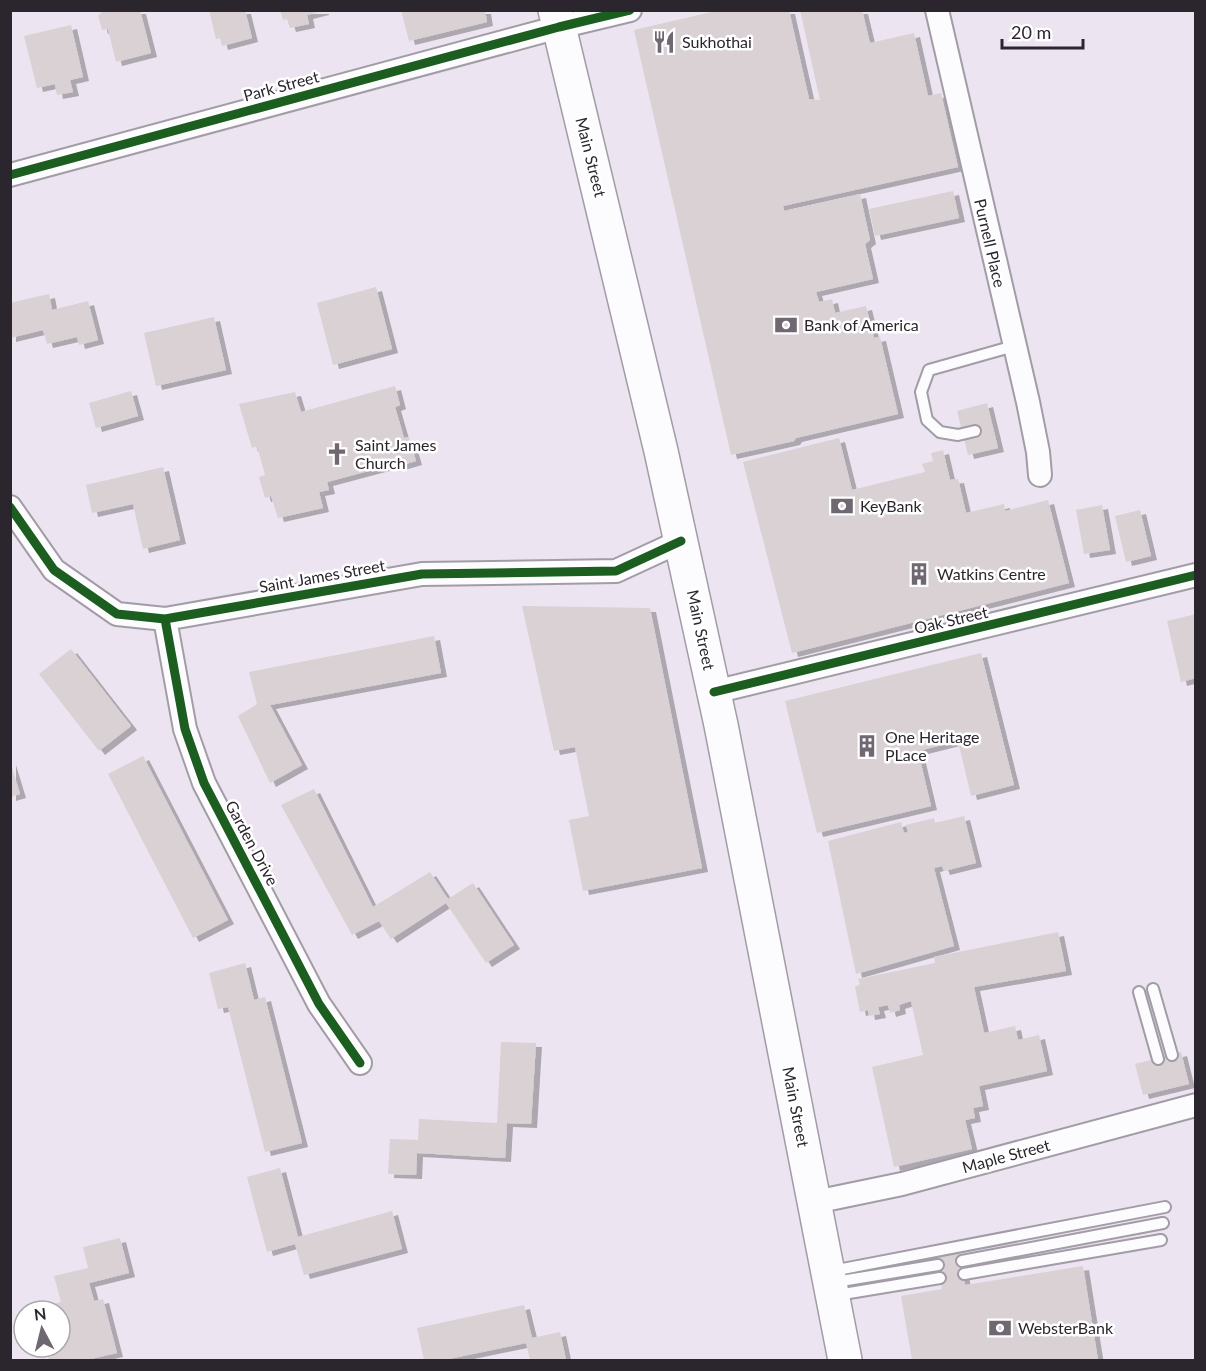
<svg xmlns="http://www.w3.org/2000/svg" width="1206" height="1371" viewBox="0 0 1206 1371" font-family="Lato,sans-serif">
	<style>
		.building { fill: #d9d1d3; filter: url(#shadow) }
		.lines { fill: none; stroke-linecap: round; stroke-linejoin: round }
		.service-casing { stroke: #a29ca6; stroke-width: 14 }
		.minor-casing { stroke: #a29ca6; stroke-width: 26 }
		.primary-casing { stroke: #a29ca6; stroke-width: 36 }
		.service { stroke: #fcfbfd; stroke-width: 10 }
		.minor { stroke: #fcfbfd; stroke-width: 22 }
		.primary { stroke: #fcfbfd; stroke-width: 33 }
		.cycleway-casing { stroke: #fff; stroke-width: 13 }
		.cycleway { stroke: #1b5e20; stroke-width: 9 }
		.labels { text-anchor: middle; stroke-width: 5; stroke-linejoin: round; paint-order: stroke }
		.poi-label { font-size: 16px; fill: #2b262e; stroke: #fff; text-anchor: start }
		.street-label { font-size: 16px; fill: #2b262e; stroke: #fff }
	</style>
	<defs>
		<filter id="shadow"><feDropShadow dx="6" dy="4" stdDeviation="0" flood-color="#0004"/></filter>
	</defs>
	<rect width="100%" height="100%" fill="#ece4f0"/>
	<path class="building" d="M100,10H140L151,53L116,62L108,29L102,30L98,15L101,14Z
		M209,10H245L252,38L222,46L220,38L216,39Z
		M280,10H323V11L307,15L309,24L290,28L287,19L283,20Z
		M401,10H485L487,22L409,41Z
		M720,10H789L809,99L820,100L800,10H862L870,43L914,33L928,96L941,93L958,167L783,206L784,211L860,194L870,240L865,244L873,279L816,292L819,302L832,299L835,313L866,306L874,338L880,337L898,414L796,438L794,441L731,455L634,30Z
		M71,25L83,77L70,80L73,92L57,95L55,84L37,88L24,36Z
		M953,191L959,218L875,236L869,209Z
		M376,287L392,349L333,365L317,303Z
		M49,294L52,310L88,301L98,340L79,345L77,337L47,344L43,330L10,338V303Z
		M214,317L226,370L156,386L144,333Z
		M395,386L400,405L395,407L404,438L409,437L416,461L392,468L391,465L327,482L329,490L319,492L323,508L278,518L271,496L265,498L259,477L265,475L257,446L252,448L239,404L295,392L301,412Z
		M131,391L138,416L96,428L89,403Z
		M987,403L998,448L968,455L957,411Z
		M839,438L852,490L925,472L922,464L933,461L931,453L943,450L950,480L958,479L966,513L1004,504L1005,511L1048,500L1069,583L792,653L743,462Z
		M163,467L180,540L143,549L133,504L92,513L86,485Z
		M1102,505L1110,550L1084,554L1076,510Z
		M1140,510L1151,556L1126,562L1115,516Z
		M522,606L650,608L702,868L583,891L569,820L589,816L575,747L554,751Z
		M1196,614V678L1181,682L1167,621Z
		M434,636L441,673L270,705L302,765L270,783L238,716L257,704L249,672Z
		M71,649L131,726L99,751L39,674Z
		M981,653L1014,785L971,796L958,741L918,751L931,806L817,833L785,701Z
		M143,756L228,920L193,938L108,774Z
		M10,761L20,794L10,797Z
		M314,789L373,907L430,872L448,899L473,883L514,945L486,963L446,903L391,939L379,921L352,935L281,805Z
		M964,816L976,863L944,871L942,866L934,868L954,946L856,974L828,841L901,822L904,833L908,832L906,825L934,818L935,823Z
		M1058,932L1066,971L974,987L984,1033L1015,1026L1018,1040L1039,1035L1047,1071L979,1086L983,1106L973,1108L975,1118L965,1120L972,1149L894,1167L872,1067L923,1055L911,1001L899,1005L900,1010L890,1013L888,1005L878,1007L880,1014L869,1016L868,1010L860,1012L855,987L860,984L858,979L935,963L934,957Z
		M245,963L254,1000L265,997L302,1143L265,1152L228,1007L218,1009L209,973Z
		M501,1042L536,1043L531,1124L507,1123L505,1158L417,1153L416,1175L388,1174L390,1139L418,1140L419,1119L497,1123Z
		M1181,1052L1189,1084L1143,1095L1135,1064Z
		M280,1168L298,1237L392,1211L402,1249L304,1275L295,1244L267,1252L247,1177Z
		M120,1238L129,1273L89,1283L94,1301L103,1299L117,1353L86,1360H49L45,1347H60V1311H37L36,1308L61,1302L54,1276L88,1268L83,1247Z
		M960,1251L965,1285L1083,1266L1098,1360H912L901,1296L942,1289L936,1255Z
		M524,1305L532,1338L560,1332L566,1360H530L526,1343L444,1360H424L417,1328Z"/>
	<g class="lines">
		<g class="service-casing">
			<path id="service" d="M975,431L958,435L940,432L927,420L921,392L929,370L1014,346
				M1153,989L1172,1055
				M1139,992L1158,1059
				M962,1261L1163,1223
				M832,1271L1165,1207
				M964,1274L1161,1240
				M835,1282L938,1265
				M837,1295L940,1278"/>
		</g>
		<g class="minor-casing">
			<path id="minor" d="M937,10L1028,402L1038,452L1040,475
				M10,175L559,27L630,10
				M10,507L54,570L117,614L165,619L422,574L616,571L681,541
				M165,619L185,729L204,783L319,1004L360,1063
				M714,692L1196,575
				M815,1202L902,1184L1196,1105"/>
		</g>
		<g class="primary-casing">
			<path id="primary" d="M555,10L661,451L721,725L845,1360"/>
		</g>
		<use href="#service" class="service"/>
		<use href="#minor" class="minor"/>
		<use href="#primary" class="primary"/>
		<g class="cycleway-casing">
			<path id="cycleway" d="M10,175L559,27L630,10
				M10,507L54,570L117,614L165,619L422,574L616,571L681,541
				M165,619L185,729L204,783L319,1004L360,1063
				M714,692L1196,575"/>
		</g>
		<use href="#cycleway" class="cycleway"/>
	</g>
	<defs>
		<g id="restaurant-bare" transform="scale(1.8)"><path d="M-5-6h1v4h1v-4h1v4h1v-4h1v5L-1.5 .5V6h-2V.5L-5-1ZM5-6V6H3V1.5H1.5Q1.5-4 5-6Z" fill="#6f6872" stroke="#fff" stroke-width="2.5" paint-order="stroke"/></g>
		<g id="bank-bare" transform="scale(1.8)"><path d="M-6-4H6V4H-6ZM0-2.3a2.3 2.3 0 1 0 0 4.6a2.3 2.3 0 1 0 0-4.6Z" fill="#6f6872" stroke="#fff" stroke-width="2.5" paint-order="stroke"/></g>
		<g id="church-bare" transform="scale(1.8)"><path d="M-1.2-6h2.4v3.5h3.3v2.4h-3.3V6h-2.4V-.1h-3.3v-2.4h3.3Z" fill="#6f6872" stroke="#fff" stroke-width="2.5" paint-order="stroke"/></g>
		<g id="building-bare" transform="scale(1.8)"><path d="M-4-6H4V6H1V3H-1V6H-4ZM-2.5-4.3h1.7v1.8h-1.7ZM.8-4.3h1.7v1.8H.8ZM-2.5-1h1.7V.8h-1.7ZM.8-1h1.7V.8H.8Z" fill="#6f6872" stroke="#fff" stroke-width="2.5" paint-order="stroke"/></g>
	</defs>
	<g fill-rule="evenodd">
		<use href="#restaurant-bare" x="664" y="42"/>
		<use href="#bank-bare" x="786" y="325"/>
		<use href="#church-bare" x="337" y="454"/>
		<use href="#bank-bare" x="842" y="506"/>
		<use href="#building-bare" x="919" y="574"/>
		<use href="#building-bare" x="867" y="746"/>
		<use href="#bank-bare" x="1000" y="1328"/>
	</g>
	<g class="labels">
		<g class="poi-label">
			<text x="682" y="48">Sukhothai</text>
			<text x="804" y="331">Bank of America</text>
			<text x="355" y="451">Saint James<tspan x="355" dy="18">Church</tspan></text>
			<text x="860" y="512">KeyBank</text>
			<text x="937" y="580">Watkins Centre</text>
			<text x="885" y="743">One Heritage<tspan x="885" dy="18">PLace</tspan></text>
			<text x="1018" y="1334">WebsterBank</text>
		</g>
		<g class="street-label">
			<text transform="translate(281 86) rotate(-15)" y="6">Park Street</text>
			<text transform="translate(591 157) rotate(76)" y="6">Main Street</text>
			<text transform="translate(990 243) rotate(77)" y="6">Purnell Place</text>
			<text transform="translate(322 576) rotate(-10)" y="6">Saint James Street</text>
			<text transform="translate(951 620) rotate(-13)" y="6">Oak Street</text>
			<text transform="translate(701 630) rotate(78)" y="6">Main Street</text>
			<text transform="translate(252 843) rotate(62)" y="6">Garden Drive</text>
			<text transform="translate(796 1107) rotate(79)" y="6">Main Street</text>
			<text transform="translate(1006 1156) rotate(-15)" y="6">Maple Street</text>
		</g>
	</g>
	<rect width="1206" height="1371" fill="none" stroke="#2b262e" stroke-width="24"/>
	<g transform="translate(42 1329) rotate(353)"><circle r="28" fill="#ffffff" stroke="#aaa8ab" stroke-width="1.5"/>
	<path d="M0-4.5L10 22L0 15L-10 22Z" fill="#6f6872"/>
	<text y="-9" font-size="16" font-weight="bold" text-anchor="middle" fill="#2b262e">N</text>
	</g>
	<path d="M1002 39v9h81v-9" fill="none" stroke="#2b262e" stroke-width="3"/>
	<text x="1011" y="39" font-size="18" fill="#2b262e" stroke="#ffffff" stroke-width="4.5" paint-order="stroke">20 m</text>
</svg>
